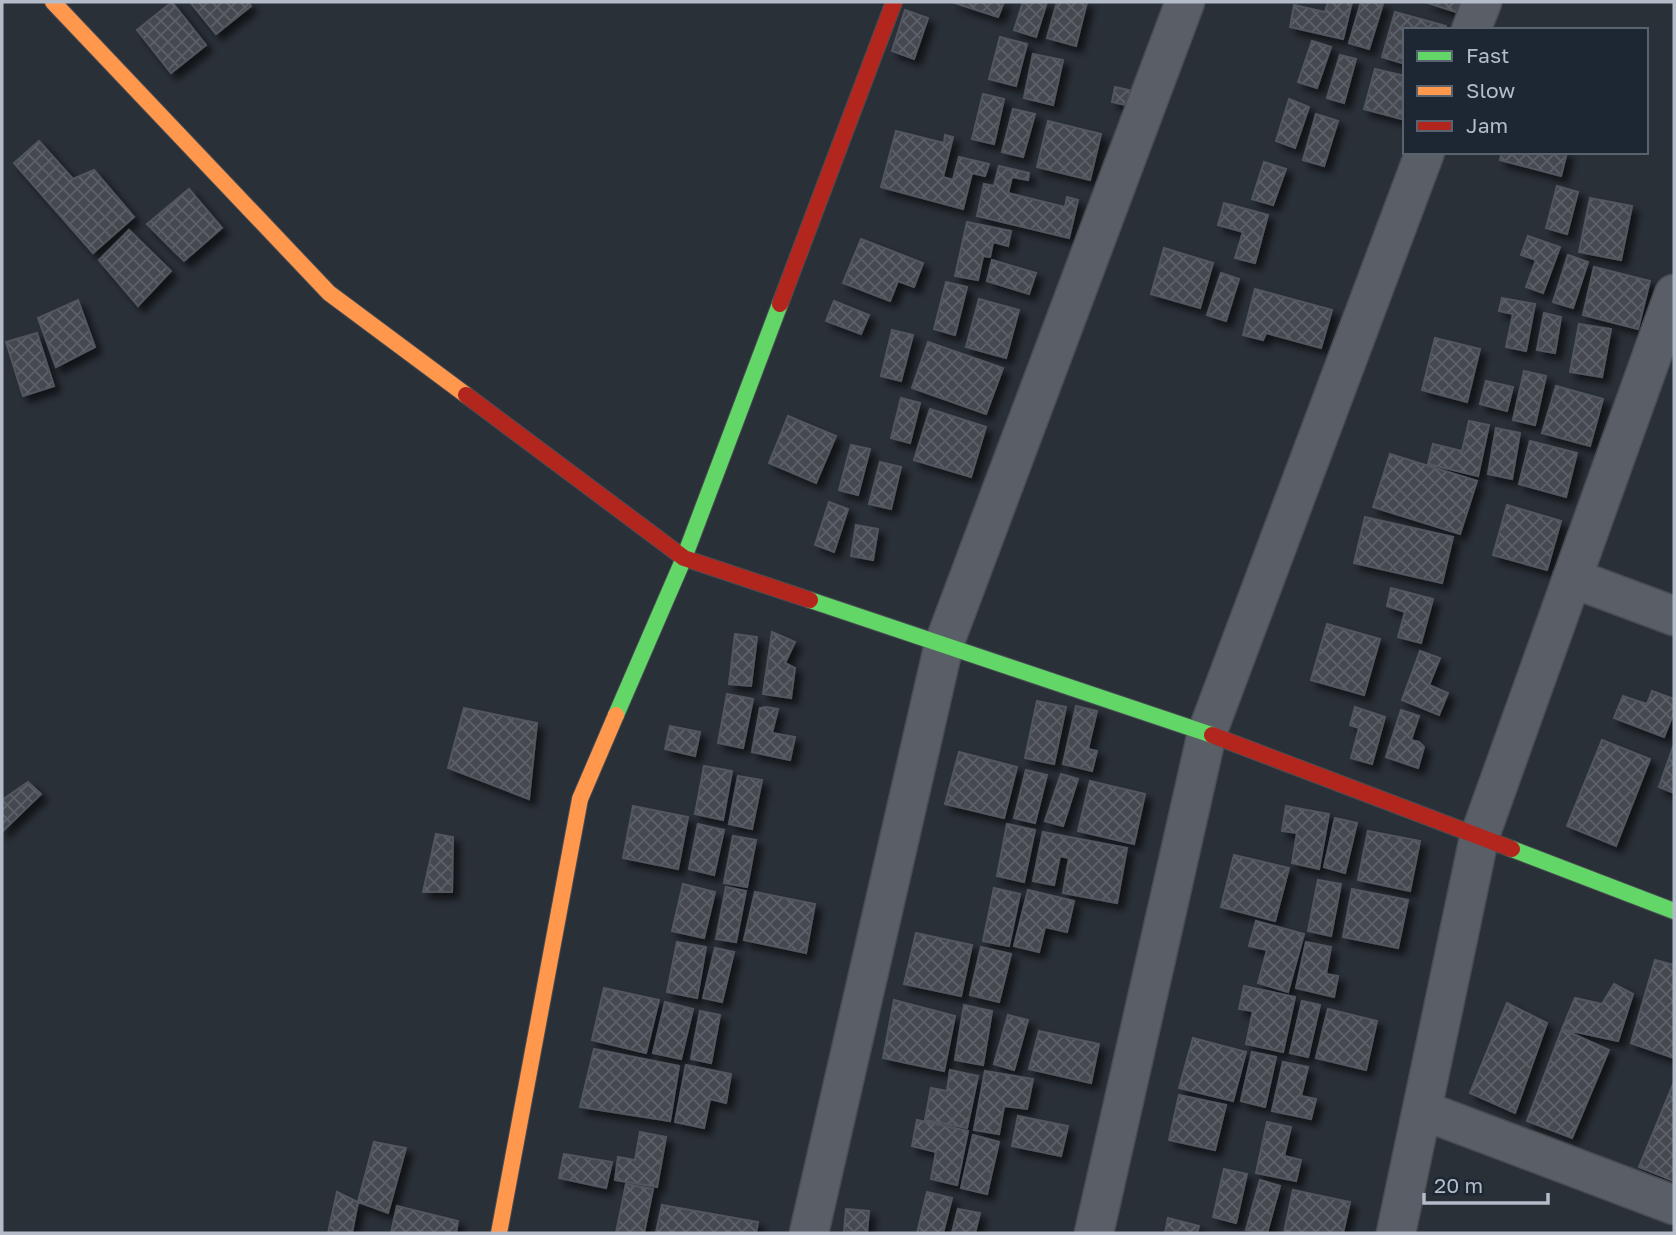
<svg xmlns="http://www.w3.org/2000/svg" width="1676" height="1235" viewBox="0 0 1676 1235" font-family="'Golos Text',sans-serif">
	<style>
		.building { fill: url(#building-cross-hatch); stroke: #52575f; stroke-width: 2; filter: url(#shadow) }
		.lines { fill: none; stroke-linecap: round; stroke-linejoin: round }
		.street-casing { stroke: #484c53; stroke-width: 41 }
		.fast-casing { stroke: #484c53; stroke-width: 18 }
		.slow-casing { stroke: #484c53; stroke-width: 18 }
		.jam-casing { stroke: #484c53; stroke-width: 18 }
		.street { stroke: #5a5e66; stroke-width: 38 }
		.fast { stroke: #63d668; stroke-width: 16 }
		.slow { stroke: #ff974d; stroke-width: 16 }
		.jam { stroke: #b3261e; stroke-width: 16 }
	</style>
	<defs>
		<pattern id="building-cross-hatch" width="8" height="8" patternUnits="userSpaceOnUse" patternTransform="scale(1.75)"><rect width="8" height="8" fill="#444950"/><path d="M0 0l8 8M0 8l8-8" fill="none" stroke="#5d6168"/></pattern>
		<filter id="shadow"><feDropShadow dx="6" dy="6" stdDeviation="3.5" flood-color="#0009"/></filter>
	</defs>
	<rect width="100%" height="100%" fill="#2a3038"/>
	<path class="building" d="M172,2L206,45L171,73L137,30Z
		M190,2H248L251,6L216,34Z
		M952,2H1004L998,17Z
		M1022,2H1047L1036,37L1014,30L1023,2Z
		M1057,2H1087L1076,46L1047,38Z
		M1328,2H1352L1343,39L1290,27L1294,5L1325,12Z
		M1361,2H1376L1383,4L1369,49L1349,43Z
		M1425,2H1462L1459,13Z
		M905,10L928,18L914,59L892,51Z
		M1395,12L1446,26L1445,30H1405V64L1382,57Z
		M1000,37L1027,44L1016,86L989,79Z
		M1312,41L1331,47L1317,88L1298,82Z
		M1033,54L1063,60L1053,105L1024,98Z
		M1340,55L1356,59L1344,103L1327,98Z
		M1375,69L1405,76V120L1364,109Z
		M1115,87L1133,91L1130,106L1112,102Z
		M983,94L1004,99L994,144L972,139Z
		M1289,99L1309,107L1295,148L1276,141Z
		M1013,109L1035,114L1023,157L1002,152Z
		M1316,114L1338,121L1324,166L1303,160Z
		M1048,121L1101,134L1090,180L1037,167Z
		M896,131L944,143L945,135L953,137L943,177L953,180L959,157L989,164L985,176L972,173L963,209L881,187Z
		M39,141L73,179L94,170L134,217L93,253L14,163Z
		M1502,152H1567L1561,176L1500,160Z
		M1264,162L1286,169L1273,205L1252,199Z
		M999,166L1029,173L1028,180L1012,177L1008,193L1065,207L1067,197L1078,200L1069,238L977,216L984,184L994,186Z
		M1557,186L1578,192L1567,234L1546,228Z
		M189,189L222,228L184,261L147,224Z
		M1590,198L1632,206L1621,260L1579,252Z
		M1224,203L1268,215L1255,263L1235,258L1243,232L1218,225Z
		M967,222L1011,231L1008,246L993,242L990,257L983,256L978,280L955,276Z
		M129,230L171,271L138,306L99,260Z
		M1528,236L1560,247L1543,293L1526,287L1536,260L1521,255Z
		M861,239L923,263L914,287L898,281L890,301L843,283Z
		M1164,248L1213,263L1200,308L1151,294Z
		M1568,255L1588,262L1573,308L1553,302Z
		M992,260L1036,273L1029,294L987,281Z
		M1594,267L1650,281L1638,329L1583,315Z
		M1221,273L1239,279L1226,321L1207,315Z
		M946,282L967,287L955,335L934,329Z
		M1255,289L1332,310L1321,348L1266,333L1263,340L1243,335Z
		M1502,298L1535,304L1526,351L1506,347L1513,314L1499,311Z
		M979,299L1019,310L1006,358L966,347Z
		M78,300L95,347L56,367L38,318Z
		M834,301L869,315L861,334L826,321Z
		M1544,313L1561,317L1555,353L1537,350Z
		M1579,324L1611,329L1602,377L1570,372Z
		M892,330L913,335L901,381L881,376Z
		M37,333L54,386L23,396L6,342Z
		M1435,338L1480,349L1467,402L1422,390Z
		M928,342L1003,368L986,414L912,388Z
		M1524,371L1546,376L1535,425L1513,420Z
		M1486,381L1513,387L1507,411L1480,404Z
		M1556,386L1603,399L1590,446L1542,433Z
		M901,398L920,403L910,443L891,438Z
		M930,409L986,427L971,477L914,460Z
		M788,416L836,436L816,483L769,463Z
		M1469,421L1489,425L1478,476L1428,464L1433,444L1462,451Z
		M1496,428L1520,433L1512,479L1488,474Z
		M1530,441L1577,453L1566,497L1519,484Z
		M851,445L870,449L858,495L839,490Z
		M1390,454L1477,481L1460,534L1373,507Z
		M880,462L901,467L891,509L869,504Z
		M829,502L848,509L834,552L815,545Z
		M1507,505L1561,521L1547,570L1493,555Z
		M1365,517L1453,537L1442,583L1354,563Z
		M856,525L878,529L873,560L851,556Z
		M1391,588L1433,599L1421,643L1398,637L1405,612L1387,606Z
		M1327,624L1380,639L1364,695L1311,680Z
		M772,632L795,642L785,663L795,668L791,698L763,694Z
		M735,634L757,637L751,686L729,684Z
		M1420,651L1440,658L1429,685L1448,693L1439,715L1402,700Z
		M1652,691L1674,699V712L1664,737L1614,718L1623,696L1647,704Z
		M727,694L753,699L743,748L718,743Z
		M1037,701L1066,707L1054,764L1025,758Z
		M1076,706L1097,711L1088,749L1097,751L1092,771L1063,764Z
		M766,707L778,709L772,733L795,737L790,760L752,752L760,708Z
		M1355,707L1385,717L1372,764L1351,758L1359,728L1350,725Z
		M464,708L537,723L529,799L448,768Z
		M1401,710L1419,716L1411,740L1419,742L1424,747L1418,768L1386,757Z
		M670,726L700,732L695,756L665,749Z
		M1602,740L1650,759L1616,846L1567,826Z
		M1673,747H1674V793L1659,787Z
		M959,752L1017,767L1004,818L945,804Z
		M704,766L732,771L723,820L695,814Z
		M1026,770L1047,775L1035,823L1014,818Z
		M1061,774L1078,779L1063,826L1045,821Z
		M738,776L762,780L752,829L729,824Z
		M1090,781L1145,794L1134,844L1078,831Z
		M28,782L41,794L2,832V800Z
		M633,806L688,817L678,869L623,858Z
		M1286,806L1329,814L1319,869L1292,863L1297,833L1282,831Z
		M1335,818L1357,823L1345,873L1324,867Z
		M698,824L724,830L714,875L689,869Z
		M1007,824L1035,830L1024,882L997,876Z
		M1368,831L1420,841L1410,891L1358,880Z
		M1043,832L1127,848L1117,903L1063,893L1069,858L1060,856L1054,885L1033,881Z
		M436,834L453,837L452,892H423Z
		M733,836L756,840L747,887L724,883Z
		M1234,855L1289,868L1275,921L1221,907Z
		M1318,880L1341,884L1331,936L1308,931Z
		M683,884L715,892L704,938L672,931Z
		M726,887L746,891L736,942L716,939Z
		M994,888L1020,894L1009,946L983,941Z
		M1352,889L1408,900L1398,948L1343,937Z
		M1028,890L1074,901L1067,932L1045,927L1039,952L1014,946Z
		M755,892L815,904L806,953L744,940Z
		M1256,921L1304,934L1288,992L1258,983L1267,950L1249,946Z
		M916,933L972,945L961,996L904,984Z
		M677,942L706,947L697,998L667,992Z
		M1306,942L1331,947L1326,974L1338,976L1334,997L1296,988Z
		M981,947L1011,954L999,1002L970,995Z
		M715,948L734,952L722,1002L703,998Z
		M1655,960L1674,965V1058L1631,1043Z
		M1614,984L1633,994L1618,1041L1562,1029L1575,998L1602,1004Z
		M1244,986L1295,997L1283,1052L1246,1044L1253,1011L1239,1009Z
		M604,988L659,1000L646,1053L592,1040Z
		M894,1000L955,1016L944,1071L883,1058Z
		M1302,1001L1320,1005L1308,1057L1290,1053Z
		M665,1002L693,1009L681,1059L653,1053Z
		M1507,1003L1547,1023L1515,1113L1470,1093Z
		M964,1005L992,1011L983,1065L955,1060Z
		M1328,1009L1377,1021L1366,1070L1316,1058Z
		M700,1011L720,1015L711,1063L691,1059Z
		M1008,1015L1028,1020L1014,1070L994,1064Z
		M1562,1029L1609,1050L1572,1138L1527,1121Z
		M1039,1031L1099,1044L1091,1083L1029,1069Z
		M1193,1038L1246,1052L1233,1101L1179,1088Z
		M594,1049L679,1066L670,1121L580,1107Z
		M1252,1052L1276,1057L1265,1107L1241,1101Z
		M1283,1062L1308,1067L1301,1096L1316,1099L1311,1119L1272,1111Z
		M686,1065L731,1074L726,1103L710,1099L704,1128L675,1122Z
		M950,1070L978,1076L967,1128L925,1120L931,1088L947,1091Z
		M985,1071L1033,1079L1027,1109L1004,1106L999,1134L974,1130Z
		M1674,1082V1181L1639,1167Z
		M1179,1095L1226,1105L1215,1150L1169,1140Z
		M1018,1116L1068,1126L1061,1156L1012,1146Z
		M917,1120L968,1131L957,1185L931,1179L936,1152L912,1146Z
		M1267,1122L1291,1127L1284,1156L1301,1160L1296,1181L1256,1173Z
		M640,1132L666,1137L657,1187L615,1180L618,1157L635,1160Z
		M973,1135L999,1142L987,1194L961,1188Z
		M374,1142L406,1148L388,1213L358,1202Z
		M564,1154L612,1162L606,1188L559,1178Z
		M1224,1169L1247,1174L1236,1223L1213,1217Z
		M1260,1180L1280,1186L1267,1233L1246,1230Z
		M626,1184L653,1189L644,1233H616Z
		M1293,1190L1350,1202L1343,1233H1284Z
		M337,1192L358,1202L352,1233H328Z
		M927,1192L952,1198L943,1233H917Z
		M662,1205L758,1222L756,1233H656Z
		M397,1206L458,1221L456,1233H391Z
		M846,1209L869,1211L867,1233L844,1232Z
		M958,1209L980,1213L975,1233H952Z
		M1168,1218L1199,1226L1197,1233H1165Z"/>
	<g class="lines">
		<g class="street-casing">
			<path id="street" d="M1471,30L1482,2
				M1572,578L1674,616
				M1422,1110L1674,1205
				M809,1233L944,644L1185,2
				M1094,1233L1207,733L1425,152
				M1396,1233L1479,838L1674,294"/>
		</g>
		<g class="fast-casing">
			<path id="fast" d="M810,600L1212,735
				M616,715L684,558L780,304
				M1512,849L1674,911"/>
		</g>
		<g class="slow-casing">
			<path id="slow" d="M53,2L329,293L466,395
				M499,1233L580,799L616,715"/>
		</g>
		<g class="jam-casing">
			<path id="jam" d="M780,304L894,2
				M466,395L684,558L810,600
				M1212,735L1512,849"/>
		</g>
		<use href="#street" class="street"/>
		<use href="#fast" class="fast"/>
		<use href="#slow" class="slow"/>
		<use href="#jam" class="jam"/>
	</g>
	<rect width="1676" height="1235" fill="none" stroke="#b4bcc9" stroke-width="7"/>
	<rect x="1403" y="28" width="245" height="126" fill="#1d2633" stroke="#59626f" stroke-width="2"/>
	<rect x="1417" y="51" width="35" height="10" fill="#63d668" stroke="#59626f" stroke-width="2"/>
	<text x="1466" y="63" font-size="21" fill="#b4bcc9">Fast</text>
	<rect x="1417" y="86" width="35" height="10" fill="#ff974d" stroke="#59626f" stroke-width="2"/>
	<text x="1466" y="98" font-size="21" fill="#b4bcc9">Slow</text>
	<rect x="1417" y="121" width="35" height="10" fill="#b3261e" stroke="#59626f" stroke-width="2"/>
	<text x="1466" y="133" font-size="21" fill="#b4bcc9">Jam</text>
	<path d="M1424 1193v10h124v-10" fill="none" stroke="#b4bcc9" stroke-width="3.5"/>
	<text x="1434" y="1193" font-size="21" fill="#b4bcc9" stroke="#1d2633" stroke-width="5" paint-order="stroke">20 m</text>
</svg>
